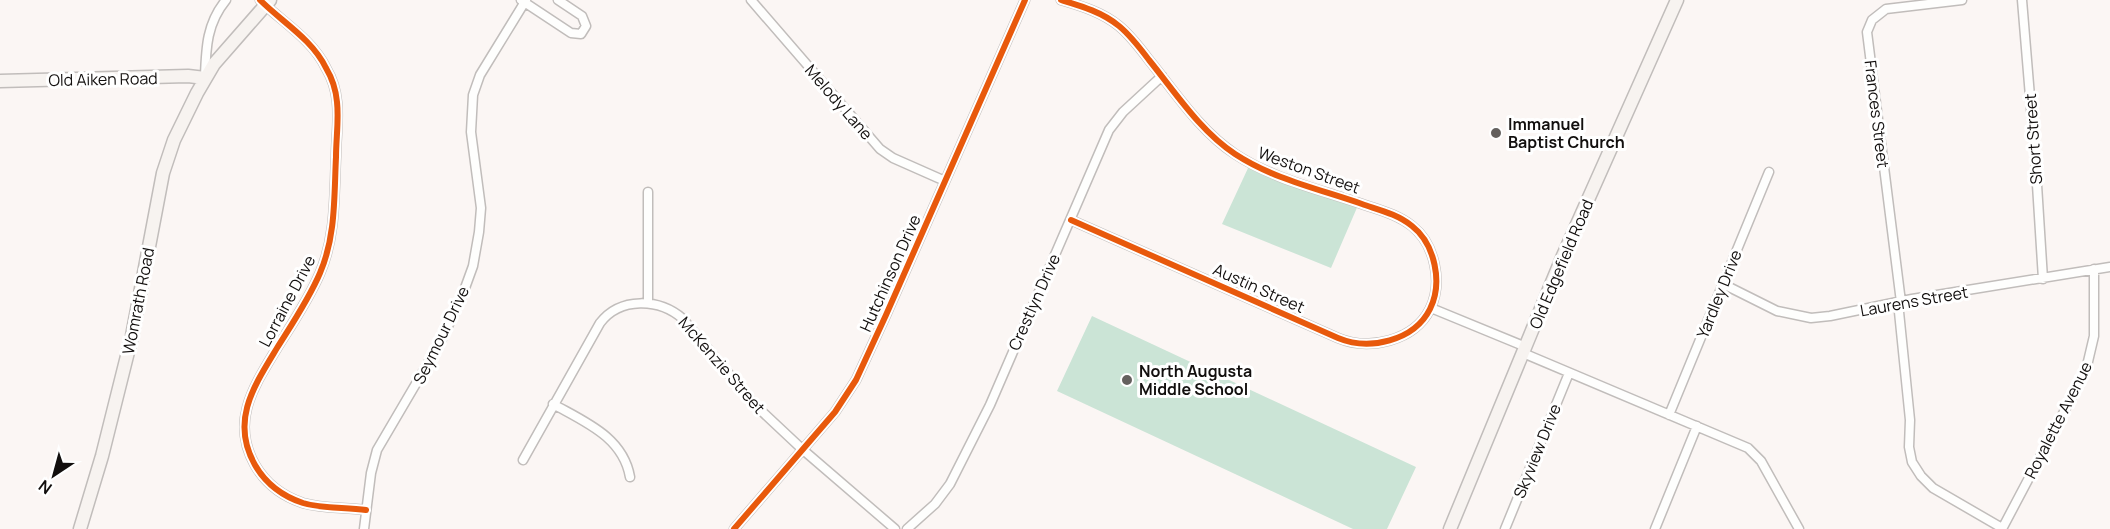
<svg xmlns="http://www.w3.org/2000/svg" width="2110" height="529" viewBox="0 0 2110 529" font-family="Manrope,sans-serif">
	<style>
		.green { fill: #cbe4d6 }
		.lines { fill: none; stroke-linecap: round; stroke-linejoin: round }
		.street-casing { stroke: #c1bdbb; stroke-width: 11 }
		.secondary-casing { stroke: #c1bdbb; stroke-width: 15 }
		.street { stroke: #fefefd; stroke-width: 8 }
		.secondary { stroke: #f7f3f0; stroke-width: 12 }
		.cycleway-casing { stroke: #fff; stroke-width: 10 }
		.cycleway { stroke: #e8590c; stroke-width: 6 }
		.poi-dot { fill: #64605e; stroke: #fff; stroke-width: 2 }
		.labels { text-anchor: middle; stroke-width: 6; stroke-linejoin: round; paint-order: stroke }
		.street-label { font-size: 16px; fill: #120f0e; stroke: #fff }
		.poi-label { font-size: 16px; font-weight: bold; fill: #120f0e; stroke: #fff; text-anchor: start }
	</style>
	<rect width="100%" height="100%" fill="#fbf6f4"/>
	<path class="green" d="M1249,166L1359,203L1331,268L1222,224Z
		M1092,316L1416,467L1387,529H1353L1057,391Z"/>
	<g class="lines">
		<g class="street-casing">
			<path id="street" d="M260,0C282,22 312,39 326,68C332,78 336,91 337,102C339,120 336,139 336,157C334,196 336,236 320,273C309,299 292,324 277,348C254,386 230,421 255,465C266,484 282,496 303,503C323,509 345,507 366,510
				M521,0L571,33L581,34L586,26L582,16L558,0
				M751,0L880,149L893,158L945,181
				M1061,0C1081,6 1102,12 1119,26C1130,35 1140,48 1149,60C1175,92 1200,131 1235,154C1273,179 1319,189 1362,204C1379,210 1397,214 1412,226C1435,244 1443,283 1430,309C1414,341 1369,351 1338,338L1071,220
				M2022,0L2036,169L2043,279
				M205,76C206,47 207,23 226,0
				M1723,284L1777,311L1811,318L1830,316L1912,299L2110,267
				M1898,302L1910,420L1909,447L1912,462L1921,476L1933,488L2002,528
				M1901,302L1867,32L1872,20L1886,9L1962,0
				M648,303V192
				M1431,308L1526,347
				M1523,353L1748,448L1761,461L1799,529
				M553,404C585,422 623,437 630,477
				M1669,415L1769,172
				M523,460L600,323C620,297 659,298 683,319L754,404L802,449L895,529
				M364,529L371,473L377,450L441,341L461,299L473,266L479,232L481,208L471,132L473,95L480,75L526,0
				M734,529L835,412L856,380L886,315L1025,0
				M907,529L935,504L950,484L990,405L1109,130L1123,112L1162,76
				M1505,529L1569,373
				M1655,529L1697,426
				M2002,529L2086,370L2094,336V269"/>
		</g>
		<g class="secondary-casing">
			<path id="secondary" d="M0,81L188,76L205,78
				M80,529L102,456L132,336L163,173L174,140L197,93L214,64L270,0
				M1450,529L1562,258L1677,0"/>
		</g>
		<use href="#street" class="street"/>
		<use href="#secondary" class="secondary"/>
		<g class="cycleway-casing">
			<path id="cycleway" d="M260,0C282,22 312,39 326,68C332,78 336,91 337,102C339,120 336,139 336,157C334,196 336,236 320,273C309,299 292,324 277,348C254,386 230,421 255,465C266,484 282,496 303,503C323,509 345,507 366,510
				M1061,0C1081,6 1102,12 1119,26C1130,35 1140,48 1149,60C1175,92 1200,131 1235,154C1273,179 1319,189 1362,204C1379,210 1397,214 1412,226C1435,244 1443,283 1430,309C1414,341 1369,351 1338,338L1071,220
				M734,529L835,412L856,380L886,315L1025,0"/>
		</g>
		<use href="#cycleway" class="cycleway"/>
	</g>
	<g class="poi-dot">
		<circle cx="1496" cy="133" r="6"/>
		<circle cx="1127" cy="380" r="6"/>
	</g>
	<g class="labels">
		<g class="street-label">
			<text transform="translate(103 79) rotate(-1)" y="6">Old Aiken Road</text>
			<text transform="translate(839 102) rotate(49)" y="6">Melody Lane</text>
			<text transform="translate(1877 114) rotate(83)" y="6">Frances Street</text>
			<text transform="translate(2033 139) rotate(-94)" y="6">Short Street</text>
			<text transform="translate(1309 170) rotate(20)" y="6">Weston Street</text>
			<text transform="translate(1561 264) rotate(-67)" y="6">Old Edgefield Road</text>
			<text transform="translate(890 273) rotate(-66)" y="6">Hutchinson Drive</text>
			<text transform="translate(1259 288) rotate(24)" y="6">Austin Street</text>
			<text transform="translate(1719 294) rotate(-68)" y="6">Yardley Drive</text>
			<text transform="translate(138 301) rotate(-79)" y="6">Womrath Road</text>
			<text transform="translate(287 301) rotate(-62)" y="6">Lorraine Drive</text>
			<text transform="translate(1914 301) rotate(-10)" y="6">Laurens Street</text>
			<text transform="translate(1034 302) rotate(-66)" y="6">Crestlyn Drive</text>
			<text transform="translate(441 335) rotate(-64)" y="6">Seymour Drive</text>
			<text transform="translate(722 365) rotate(49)" y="6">McKenzie Street</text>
			<text transform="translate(2058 420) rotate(-63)" y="6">Royalette Avenue</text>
			<text transform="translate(1537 451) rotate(-68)" y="6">Skyview Drive</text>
		</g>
		<g class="poi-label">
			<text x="1508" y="130">Immanuel<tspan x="1508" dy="18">Baptist Church</tspan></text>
			<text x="1139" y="377">North Augusta<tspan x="1139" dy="18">Middle School</tspan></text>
		</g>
	</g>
	<g transform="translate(54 475) rotate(216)" stroke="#ffffff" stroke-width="4.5" paint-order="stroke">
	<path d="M0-4.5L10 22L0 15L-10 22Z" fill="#120f0e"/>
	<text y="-9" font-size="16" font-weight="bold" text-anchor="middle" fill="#120f0e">N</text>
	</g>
</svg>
